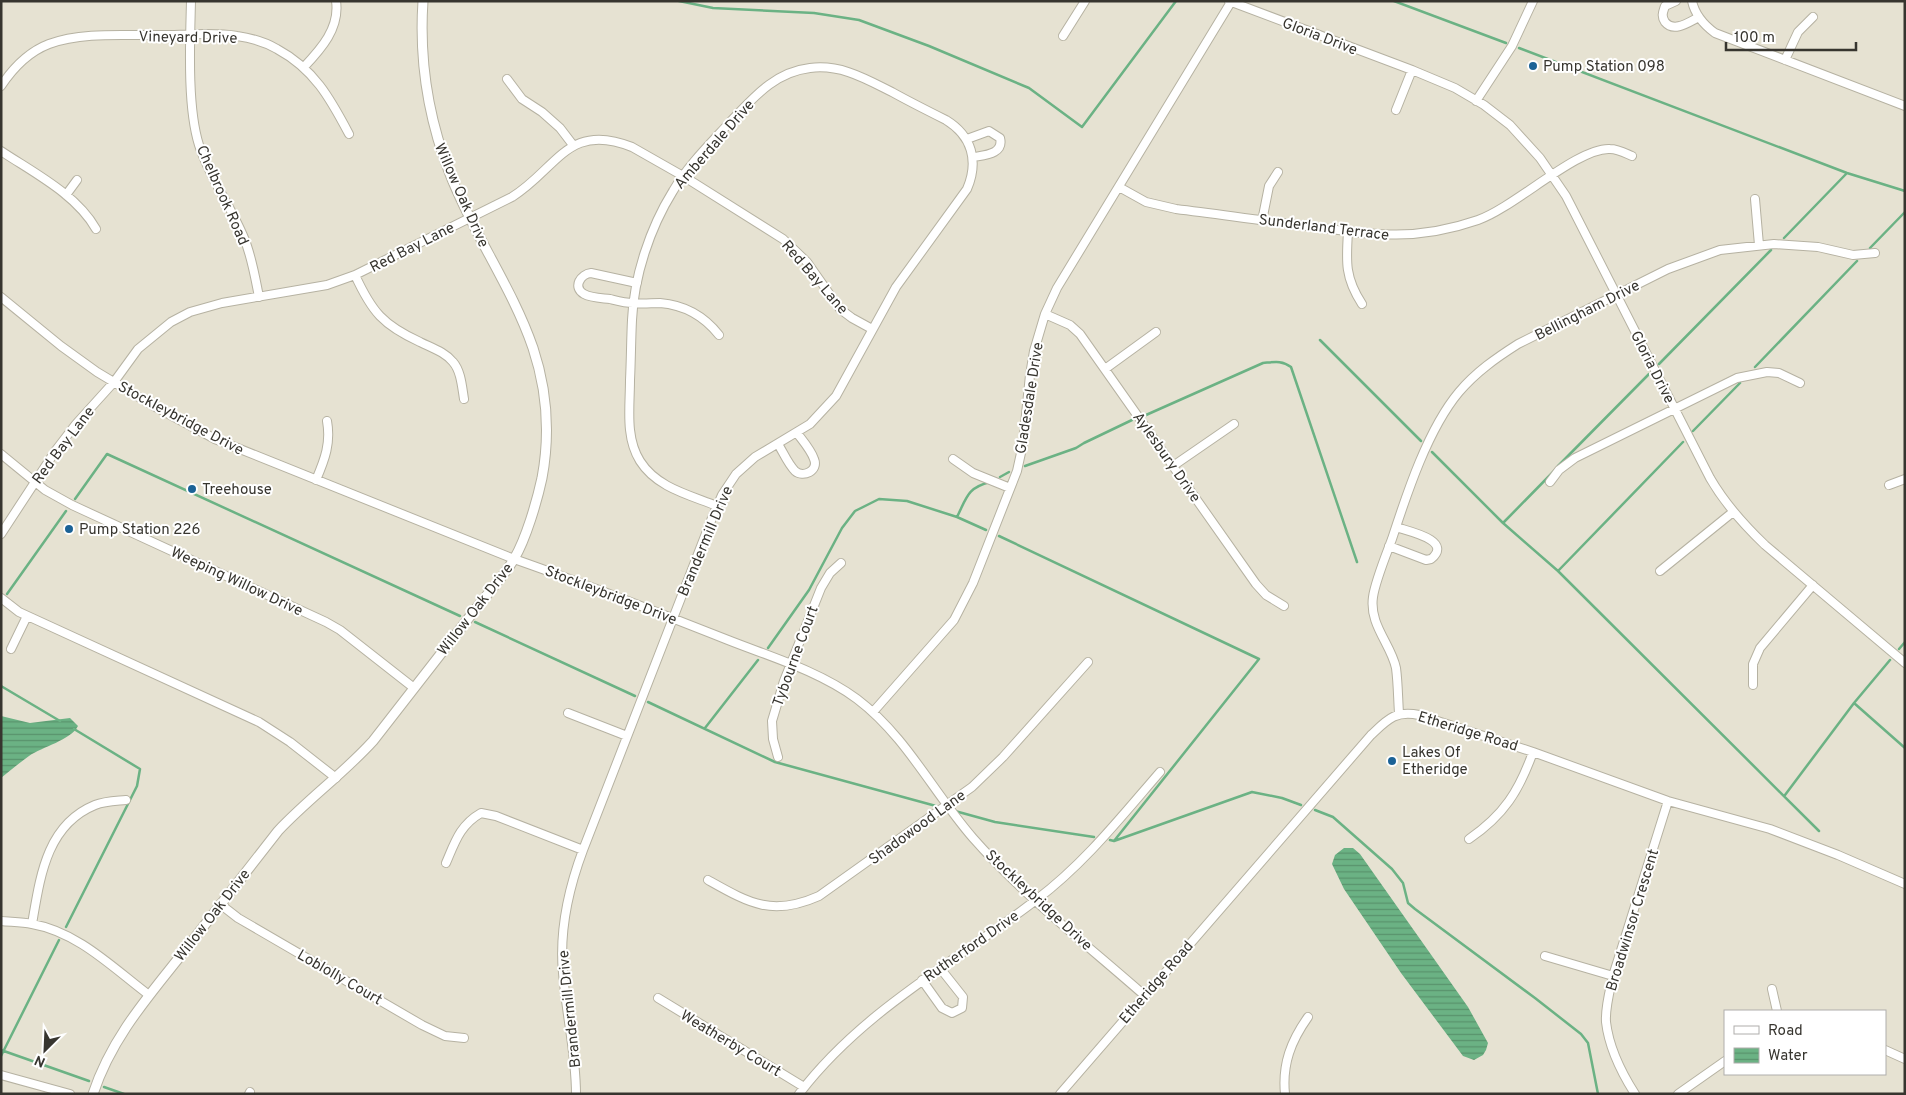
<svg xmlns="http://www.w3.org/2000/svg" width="1906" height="1095" viewBox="0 0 1906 1095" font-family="Overpass,sans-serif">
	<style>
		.water { fill: url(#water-rules) }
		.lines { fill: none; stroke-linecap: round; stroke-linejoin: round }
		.stream { stroke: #6bb284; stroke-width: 2.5 }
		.minor-casing { stroke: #b6b2a2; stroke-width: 10 }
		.tertiary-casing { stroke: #b6b2a2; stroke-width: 11 }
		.minor { stroke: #fff; stroke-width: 8 }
		.tertiary { stroke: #fff; stroke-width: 9 }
		.poi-dot { fill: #1b6296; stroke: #fff; stroke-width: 2 }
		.labels { text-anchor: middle; stroke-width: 4; stroke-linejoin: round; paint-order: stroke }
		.street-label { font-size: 15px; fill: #37352f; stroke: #fff }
		.poi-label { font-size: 15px; fill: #37352f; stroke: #fff; text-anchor: start }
	</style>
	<defs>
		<pattern id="water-rules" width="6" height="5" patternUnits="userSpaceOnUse" patternTransform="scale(1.25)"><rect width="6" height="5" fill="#6bb284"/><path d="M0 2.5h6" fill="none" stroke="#59926c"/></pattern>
	</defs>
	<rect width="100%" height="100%" fill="#e6e2d2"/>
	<path class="water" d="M1,716L30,723L70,718L78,726C71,740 42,747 29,756C19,763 10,771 1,778Z
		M1344,848H1353L1360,854L1468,1007L1488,1043L1486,1050L1483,1055L1474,1060L1463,1056L1401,973L1344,889L1332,864L1335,855Z"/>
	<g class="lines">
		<path class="stream" d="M679,1L713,8L814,13L859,20L929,46L1029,88L1082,127L1176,1
			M1394,1L1506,43
			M1519,48L1847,173L1905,191
			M1784,238L1847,173
			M1870,248L1905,212
			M1320,340L1421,441
			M1659,364L1771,250
			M1755,367L1857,261
			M1146,415L1263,363C1274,362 1282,360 1291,367L1357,562
			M1693,431L1740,383
			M1432,452L1503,523L1558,571L1819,831
			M1025,466L1076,448L1084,443L1132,420
			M1558,466L1649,374
			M1000,477L1009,472
			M75,499L107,454L460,616
			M957,517C967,497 967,488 990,482
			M1503,523L1555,470
			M999,536L1259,659L1114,841
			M1558,571L1683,442
			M7,594L66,511
			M475,622L635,696
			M768,648L809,590L842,528L855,511L879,499L907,501L957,517L986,530
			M1899,649L1905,642
			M1,686L60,721
			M648,702L775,762L936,806
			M1854,703L1905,748
			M705,728L758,660
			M1785,795L1854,703L1890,660
			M1315,810L1333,817L1392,869L1403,883L1408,903L1415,909L1535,998L1581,1034L1588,1043L1598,1094
			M955,811L995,822L1094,837
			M1110,840L1114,841L1252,792L1282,798L1301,805
			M66,927L137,786L140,769L74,729
			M1,1050L89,1081
			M1,1056L59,940
			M104,1087L124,1094"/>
		<g class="minor-casing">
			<path id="minor" d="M191,1C190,42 187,107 199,145C210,179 231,206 244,238C252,257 255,277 259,297
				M1229,1L1412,70L1455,88L1484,105L1510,125L1540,158L1566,196L1710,478C1725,504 1743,524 1765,545L1905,663
				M1676,1L1665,6C1663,12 1661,16 1665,22C1674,33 1689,22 1699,17
				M1692,1C1695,15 1704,25 1715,33L1905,106
				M1063,36L1085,1
				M1785,60L1798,32L1813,17
				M304,67C321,49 340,28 336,1
				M507,79L522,99L542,112L560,128L573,145
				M1,86C13,68 28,52 49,44C83,31 129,36 165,35C189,35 214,32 237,36C251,38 265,42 277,49C314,69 330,98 349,134
				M1476,101L1512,46L1533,1
				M1396,110L1412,70
				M967,139L989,131L1000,138C1004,154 985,155 974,157
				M1,151C34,173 76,194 96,229
				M1119,187L1146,202L1176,209C1217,214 1258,220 1300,225C1367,234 1412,243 1478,220C1515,207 1578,147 1610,149C1618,149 1625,153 1632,156
				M66,195L77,180
				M1755,199L1759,245
				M1262,221L1269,186L1278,172
				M1348,232C1346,262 1345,278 1362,304
				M355,275C372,312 383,325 420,342C432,348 445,352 453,362C461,371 462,387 464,399
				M637,283L591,273C581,274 572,287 584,294C591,298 602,298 610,299C618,301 625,303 633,303C642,304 651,303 660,303C685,305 704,316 719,335
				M1,297L61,346L97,372L152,405L215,439L514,559C586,584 657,612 728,640C771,657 819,671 857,699C906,736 933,792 973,838C1024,896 1086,944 1144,995
				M1045,314L1070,325L1080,334L1256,584L1266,595L1284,606
				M1105,369L1156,332
				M778,444C783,452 788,464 795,471C803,478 819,471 814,459C811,450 803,441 797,433
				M1,454L45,490L72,505L326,622L340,630L414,688
				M953,459L973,473L1010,488
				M1173,466L1234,424
				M316,480C325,459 331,443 327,421
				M1550,482L1559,470L1575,458L1737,378L1767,372L1779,373L1800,383
				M1889,485L1905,479
				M1,534L56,450L76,424L114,382L138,349L171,322L190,312L222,303L327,285L355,275L512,197C557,169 568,121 632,147L683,176L783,239L807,262L840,309L852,318L872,329
				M1389,546L1426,560L1431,559C1454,540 1407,531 1396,527
				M1660,571L1733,512
				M1,598L19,612L259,722L290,742L336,778
				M11,649L27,616
				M1753,685V664L1760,648L1813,585
				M873,712L954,620L973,583L1017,471L1023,444L1030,375L1034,351L1045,314L1057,288L1231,2
				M568,713L627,736
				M1399,713C1398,699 1398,683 1396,668C1391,644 1369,625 1373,597C1375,582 1386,555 1392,539C1407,493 1428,429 1459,392C1476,372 1496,358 1518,344L1668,269L1720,250L1774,244L1818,247L1853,255L1875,253
				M778,757L773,739L772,721L784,681L821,588L830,573L841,563
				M1469,839C1504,815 1519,791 1533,752
				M446,863C455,842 460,825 481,813L496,816L583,850
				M708,880C749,903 772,917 819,896L972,787L1003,757L1088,662
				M220,904L238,918L422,1025L445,1036L464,1038
				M1,921C11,922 22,922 32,924C78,932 113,968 149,995
				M32,924C40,878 46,825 95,805C105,801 116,801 126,800
				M1545,956L1613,976
				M922,980L942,1008L952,1013L962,1008L963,997L940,968
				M1772,989L1777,1011
				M658,998L804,1087
				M1885,1050L1905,1059
				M1,1075L70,1094
				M249,1094L250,1092
				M576,1094C576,1053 566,1013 563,973C559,930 568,890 583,850L712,518L722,495L736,474L755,457L810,424L836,396L896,287L967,189C979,161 972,136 946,120C928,111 910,102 892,92C866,79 841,64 810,68C775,72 754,97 731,121C711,143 688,165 673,191C650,228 634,276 632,320C631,340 631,360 630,380C630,407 625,437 640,461C657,488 690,495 717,506
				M799,1094C862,1011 955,962 1036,900C1084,864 1121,817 1160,772
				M1060,1094L1371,735C1387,720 1395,710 1419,715L1533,752L1668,801L1770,829L1838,855L1905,884
				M1285,1094C1282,1064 1291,1041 1308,1017
				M1635,1094C1621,1072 1609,1048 1606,1022C1605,1007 1610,990 1613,976L1668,801
				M1678,1094L1725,1061"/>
		</g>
		<g class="tertiary-casing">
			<path id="tertiary" d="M93,1094C111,1039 147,998 182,954C214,913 246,872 278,831C308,799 343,774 373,741C406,699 438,657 471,615C484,597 503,578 514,559C526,539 537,501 542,478C550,435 547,390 533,348C512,287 473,234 450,174C428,118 419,61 423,1"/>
		</g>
		<use href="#minor" class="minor"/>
		<use href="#tertiary" class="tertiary"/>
	</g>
	<g class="poi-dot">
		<circle cx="1533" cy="66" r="5"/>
		<circle cx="192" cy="489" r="5"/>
		<circle cx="69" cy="529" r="5"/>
		<circle cx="1392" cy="761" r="5"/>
	</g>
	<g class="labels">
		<g class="street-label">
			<text transform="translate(1320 36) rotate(21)" y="5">Gloria Drive</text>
			<text transform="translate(188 37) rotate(1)" y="5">Vineyard Drive</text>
			<text transform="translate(714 144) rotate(-49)" y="5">Amberdale Drive</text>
			<text transform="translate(223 195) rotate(66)" y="5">Chelbrook Road</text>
			<text transform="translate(462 195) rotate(66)" y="5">Willow Oak Drive</text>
			<text transform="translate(1324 227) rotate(7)" y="5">Sunderland Terrace</text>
			<text transform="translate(412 247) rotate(-27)" y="5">Red Bay Lane</text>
			<text transform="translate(815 277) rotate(49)" y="5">Red Bay Lane</text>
			<text transform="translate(1587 310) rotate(-27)" y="5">Bellingham Drive</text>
			<text transform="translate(1653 367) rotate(63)" y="5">Gloria Drive</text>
			<text transform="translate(1029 398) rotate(-81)" y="5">Gladesdale Drive</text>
			<text transform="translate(181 418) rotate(28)" y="5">Stockleybridge Drive</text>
			<text transform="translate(63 445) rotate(-53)" y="5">Red Bay Lane</text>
			<text transform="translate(1167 457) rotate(55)" y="5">Aylesbury Drive</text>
			<text transform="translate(705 541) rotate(-67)" y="5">Brandermill Drive</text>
			<text transform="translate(237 581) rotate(25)" y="5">Weeping Willow Drive</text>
			<text transform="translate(611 595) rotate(21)" y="5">Stockleybridge Drive</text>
			<text transform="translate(475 609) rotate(-52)" y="5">Willow Oak Drive</text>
			<text transform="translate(795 656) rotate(-70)" y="5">Tybourne Court</text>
			<text transform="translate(1468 731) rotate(17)" y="5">Etheridge Road</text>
			<text transform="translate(917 827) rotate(-36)" y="5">Shadowood Lane</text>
			<text transform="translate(1039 900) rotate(43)" y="5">Stockleybridge Drive</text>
			<text transform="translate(212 915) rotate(-52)" y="5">Willow Oak Drive</text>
			<text transform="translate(1632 920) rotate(-73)" y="5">Broadwinsor Crescent</text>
			<text transform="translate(971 946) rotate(-35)" y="5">Rutherford Drive</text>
			<text transform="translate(340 977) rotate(30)" y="5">Loblolly Court</text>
			<text transform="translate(1156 982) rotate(-49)" y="5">Etheridge Road</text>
			<text transform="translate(569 1009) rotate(-96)" y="5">Brandermill Drive</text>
			<text transform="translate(731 1043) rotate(31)" y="5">Weatherby Court</text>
		</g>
		<g class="poi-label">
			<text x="1543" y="71">Pump Station 098</text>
			<text x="202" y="494">Treehouse</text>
			<text x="79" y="534">Pump Station 226</text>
			<text x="1402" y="757">Lakes Of<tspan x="1402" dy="17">Etheridge</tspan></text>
		</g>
	</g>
	<rect width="1906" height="1095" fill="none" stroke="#37352f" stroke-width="5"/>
	<rect x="1724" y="1010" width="162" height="65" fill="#ffffff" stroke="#afaeac"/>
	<rect x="1734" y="1026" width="25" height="8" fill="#ffffff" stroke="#afaeac"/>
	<text x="1768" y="1035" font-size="15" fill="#37352f">Road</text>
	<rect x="1734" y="1048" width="25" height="15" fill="url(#water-rules)" stroke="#afaeac"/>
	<text x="1768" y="1060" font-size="15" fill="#37352f">Water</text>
	<g transform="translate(45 1050) rotate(204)" stroke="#ffffff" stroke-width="4" paint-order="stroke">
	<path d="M0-4L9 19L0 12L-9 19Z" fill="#37352f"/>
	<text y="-8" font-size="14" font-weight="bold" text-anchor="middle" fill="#37352f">N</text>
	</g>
	<path d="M1726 42v8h130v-8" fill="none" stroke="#37352f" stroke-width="2.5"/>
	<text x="1734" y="42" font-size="15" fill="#37352f" stroke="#ffffff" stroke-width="4" paint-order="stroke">100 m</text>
</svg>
